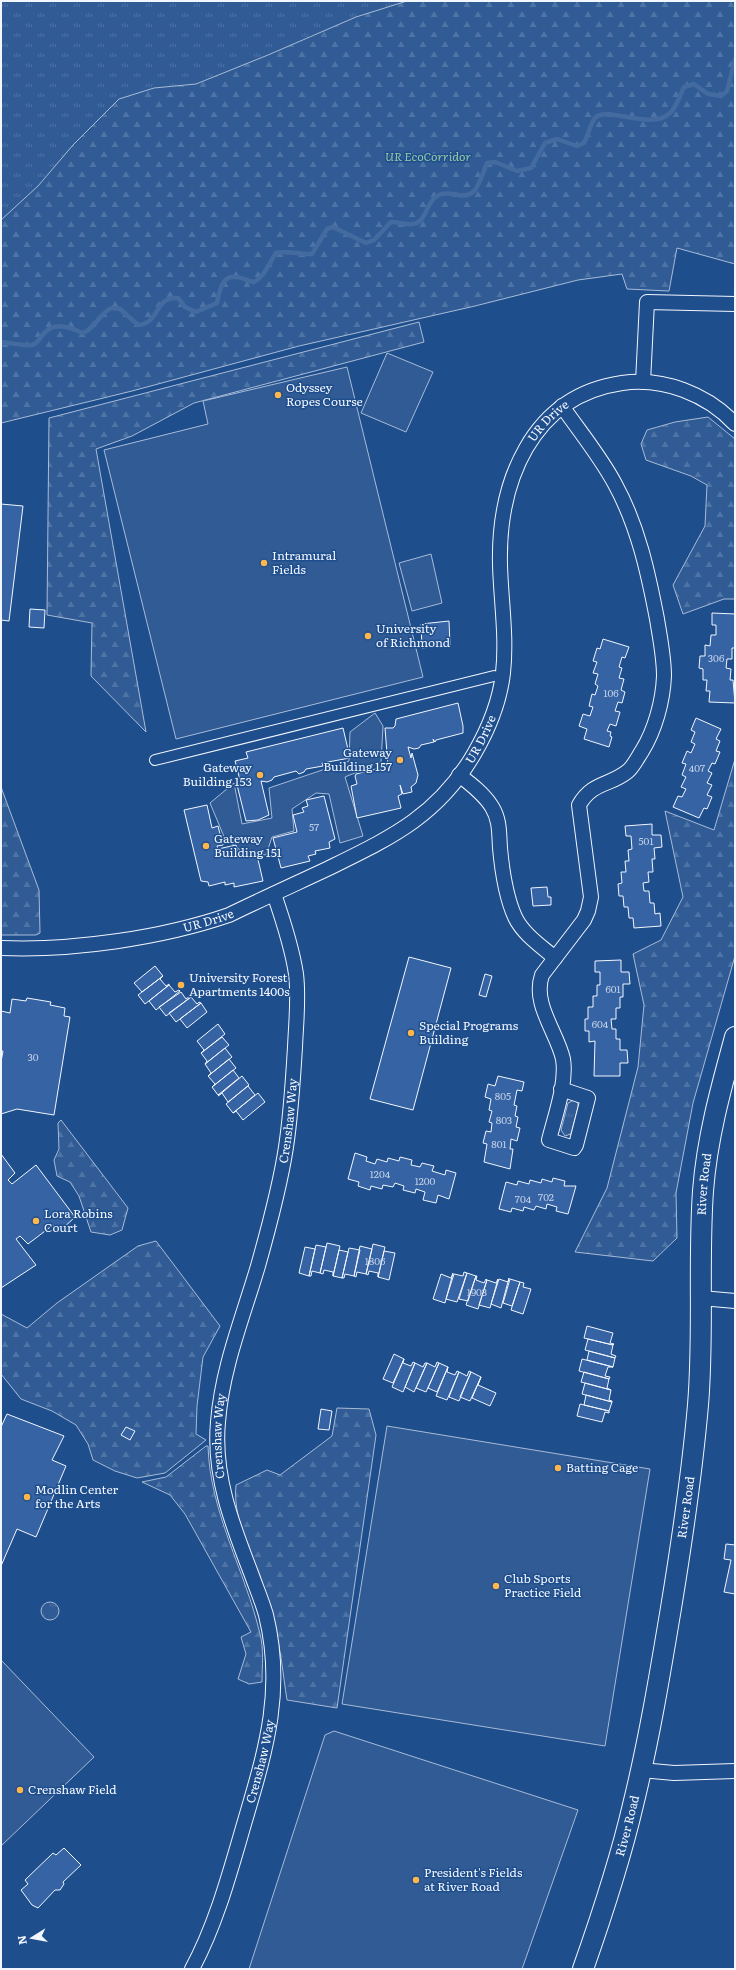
<svg xmlns="http://www.w3.org/2000/svg" width="736" height="1970" viewBox="0 0 736 1970" font-family="Literata,serif">
	<style>
		.grass { fill: url(#grass-tufts); stroke: #a8bbd7 }
		.forest { fill: url(#forest-firs); stroke: #a8bbd7 }
		.park { fill: #305b95; stroke: #a8bbd7 }
		.lines { fill: none; stroke-linecap: round; stroke-linejoin: round }
		.stream { stroke: #446ba0; stroke-width: 4.5 }
		.building { fill: #3563a3; stroke: #f2f6ff }
		.pedestrian-casing { stroke: #f2f6ff; stroke-width: 12 }
		.minor-casing { stroke: #f2f6ff; stroke-width: 16 }
		.secondary-casing { stroke: #f2f6ff; stroke-width: 22 }
		.pedestrian { stroke: #1f4e8c; stroke-width: 10 }
		.minor { stroke: #1f4e8c; stroke-width: 14 }
		.secondary { stroke: #1f4e8c; stroke-width: 20 }
		.poi-dot { fill: #ffb74d; stroke: #1f4e8c; stroke-width: 1.5 }
		.labels { text-anchor: middle; stroke-width: 3; stroke-linejoin: round; paint-order: stroke }
		.number-label { font-size: 10px; fill: #c3d1e8 }
		.park-label { font-size: 12px; font-style: italic; fill: #97c8a6; stroke: #1f4e8c }
		.poi-label { font-size: 12px; fill: #f2f6ff; stroke: #1f4e8c; text-anchor: start }
		.street-label { font-size: 12px; fill: #f2f6ff; stroke: #1f4e8c }
	</style>
	<defs>
		<pattern id="grass-tufts" width="24" height="20" patternUnits="userSpaceOnUse"><rect width="24" height="20" fill="#305b95"/><path d="M3 7l-1-3M5 7V3M7 7l1-3M15 17l-1-3M17 17v-4M19 17l1-3" fill="none" stroke="#4e73a5"/></pattern>
		<pattern id="forest-firs" width="22" height="20" patternUnits="userSpaceOnUse"><rect width="22" height="20" fill="#305b95"/><path d="M5 1l3.5 6h-7zM16 11l3.5 6h-7z" fill="#4e73a5"/></pattern>
	</defs>
	<rect width="100%" height="100%" fill="#1f4e8c"/>
	<path class="grass" d="M1,1H488L1,238Z
		M574,1100L578,1103V1107L571,1134L565,1136L561,1130L568,1103Z
		M41 1611a9 9 0 1 1 18 0a9 9 0 1 1-18 0Z"/>
	<path class="forest" d="M407,1H735V264L677,248L669,291L627,289L622,274L578,280L475,306L299,346L132,391L1,423V220L38,186L73,145L119,99L154,88L196,84L268,55L356,17Z
		M419,322L424,342L194,403L132,436L96,449L146,732L91,676L92,623L47,615L49,418Z
		M708,417L735,439V599H724L683,614L673,585L705,526L707,485L691,476L646,460L641,444L647,430L675,422Z
		M735,759V956L693,1103L676,1193L677,1238L653,1261L575,1252L607,1188L638,1067L644,1005L633,954L661,940L683,897L665,811L714,830Z
		M1,787L39,890L40,933L36,935H1Z
		M61,1120L128,1208L122,1230L110,1235L91,1232L79,1196L70,1182L57,1176L54,1160L59,1149L58,1123Z
		M156,1241L220,1326L203,1357L197,1406L196,1434L206,1440L165,1473L137,1478L115,1471L93,1460L88,1444L76,1425L52,1411L21,1399L1,1374V1314L27,1328L57,1303L138,1246Z
		M337,1408L369,1409L376,1435L337,1708L287,1700C283,1675 281,1649 274,1625C264,1586 231,1523 236,1485L267,1470L280,1475L332,1436Z
		M206,1446H208C210,1513 245,1570 260,1634C264,1649 262,1666 262,1682L249,1684L238,1679L246,1654L241,1637L251,1632L185,1514L170,1495L142,1482L166,1477Z"/>
	<path class="park" d="M387,353L433,372L406,432L361,413Z
		M347,367L423,677L176,739L104,450L208,424L203,401Z
		M431,554L442,603L412,611L399,563Z
		M375,713L383,726L381,762L345,777L363,836L340,843L329,794L316,793L292,809L294,831L272,837L266,855L243,852L225,839L210,803L234,783L242,824L272,818L269,788L349,761L350,732Z
		M387,1426L650,1469L605,1746L342,1704Z
		M1,1660L94,1757L1,1846Z
		M334,1731L578,1810L522,1969H249L325,1735Z"/>
	<g class="lines">
		<path class="stream" d="M1,342C11,343 23,346 32,345C37,344 39,340 41,337C53,320 68,327 83,333C96,328 99,313 112,308L120,309L138,325C160,324 154,296 178,298L185,307L196,312L217,303C219,293 222,275 235,277C242,277 247,281 254,282C265,276 269,263 276,253C289,250 299,255 312,254L327,229L333,227L366,243L374,240L391,222C397,222 405,225 412,224C426,224 426,202 437,196C449,188 464,202 474,191C480,185 483,172 487,163L495,162L517,171L531,168L545,143L557,139L577,146L584,143C588,136 590,124 595,118C606,105 654,132 671,112C677,106 680,95 684,87L694,84L708,94L721,96L727,91L735,59"/>
	</g>
	<path class="building" d="M1,504L23,506L9,621L1,620Z
		M30,609L45,610L44,628L29,627Z
		M712,613L735,614V648H732V659H727L726,668L731,669L730,680H733L735,703L709,702L710,691H706L707,680H703V669L699,668L700,656H705V645L710,646L711,635H716V625H712Z
		M449,621L450,645L422,648L421,624Z
		M603,639L629,647L625,658L622,657L619,667L622,668L619,678L624,679L621,690L625,692L622,703L618,702L615,711L620,712L616,726L610,724L607,731L611,732L610,736L612,737L609,747L584,739L587,729L579,726L583,714L590,716L593,707L589,706L592,694L595,695L598,686L595,684L598,674L593,673L597,662L593,661L597,648L600,649Z
		M458,703L463,726V733L436,740L435,742L433,739L434,742L421,745L419,748L414,749L408,747L411,758L412,753L418,775L416,783L411,787L412,792L403,794L400,785L402,794L398,796L401,808L357,818L351,786L357,784L355,776L356,774L388,766L385,728H393L395,726L396,719Z
		M696,718L721,729L716,739L720,741L716,751L720,752L715,764L712,763L708,771L712,773L707,783L712,785L707,795L712,797L707,809L704,808L699,818L673,807L678,796L682,797L686,789L681,787L686,777L682,775L686,764L682,763L687,751L691,753L695,744L691,742L695,732L691,730Z
		M343,728L350,758L322,763L323,766L306,769L304,772L299,774L296,771L274,777L272,780L267,782L261,781L269,815L258,820L246,821L237,785L241,784L235,761L248,758L246,752Z
		M324,796L335,839L329,842L330,848L315,851L316,854L308,856L310,861L281,868L273,838L297,832L293,815L304,812L302,808L308,806L306,800Z
		M207,805L212,828L218,826L220,834L223,845L217,846L218,849L236,845L239,855L256,851L263,881L234,887V883L225,885V882L209,886L208,882L201,881L184,810Z
		M652,824V835H661L662,847L654,848L655,859H652L653,872H648L649,882L643,883L644,891H649L650,903H654L655,914L660,913L661,926L634,928L633,918H629L628,907H624L623,896H619L618,884L622,883L621,872H626L625,861H629L628,850L632,849L631,836H626L625,826Z
		M547,887L548,897H551V905L533,906L531,888Z
		M409,957L451,968L413,1110L370,1099Z
		M621,960V972H629L630,984H623V997H620V1008H616V1019H611L612,1029H616V1039H620V1050H627L628,1063H620V1076H594L595,1041L589,1042V1031H585V1019H588V1007H593V996H597V985H600V972H595V961Z
		M155,966L163,976L142,992L134,983Z
		M485,974L492,976L486,997L479,995Z
		M163,976L160,979L166,986L169,984V985L145,1004L138,995Z
		M169,985L175,992L179,990L180,991L156,1010L149,1001Z
		M181,992L186,999L190,996L191,997L166,1016L159,1007Z
		M191,997L197,1004L199,1002L201,1003L176,1022L169,1013Z
		M27,998L51,1002L50,1005L65,1008L64,1016L70,1017L54,1115L17,1109L1,1114V1062L3,1051H1V1011L10,1013L12,999L26,1001Z
		M201,1003L207,1012L187,1028L180,1019Z
		M218,1024L225,1034L201,1053L204,1050L197,1041Z
		M222,1037L229,1045L205,1064L207,1061L201,1053Z
		M225,1048L232,1057L208,1076L211,1073L205,1064Z
		M229,1059L236,1068L212,1087L215,1084L208,1076Z
		M233,1070L239,1078L218,1095L212,1087Z
		M242,1076L249,1085L228,1102L222,1093L218,1096Z
		M498,1076L524,1082L522,1091L517,1090L514,1105L517,1106L515,1116L518,1117L516,1127L520,1128L517,1141L511,1139L510,1149H513L510,1169L484,1162L487,1144L483,1143L486,1131L491,1132L492,1123L489,1122L492,1111L489,1110L491,1099L485,1097L488,1084L495,1086Z
		M248,1086L255,1095L233,1113L226,1104Z
		M258,1093L265,1102L243,1120L236,1111L233,1113Z
		M355,1153L367,1157L366,1161L375,1164L377,1159L387,1162L388,1158L399,1161L400,1157L412,1160L411,1165L420,1167L422,1163L434,1166L432,1171L445,1175L446,1170L456,1173L449,1199L438,1195L436,1203L423,1200L425,1192L416,1189L415,1193L403,1190L404,1186L395,1183L393,1187L383,1185L382,1189L371,1186L370,1190L358,1186L359,1182L348,1179Z
		M1,1154L15,1173L8,1180L12,1184L36,1165L75,1217L59,1232L53,1225L28,1244L20,1236L16,1239L36,1265L1,1288Z
		M553,1178L565,1181L564,1186H576L568,1214L556,1211L557,1207L547,1204L546,1209L536,1206L534,1210L524,1207L523,1211L512,1208L511,1212L499,1209L506,1182L517,1185L518,1181L529,1184L530,1180L541,1183L542,1179L552,1182Z
		M327,1243L340,1246L333,1276V1272L324,1270L323,1274L320,1273Z
		M373,1244L385,1247L378,1277V1273L369,1271L368,1275L366,1274Z
		M316,1245L326,1247L320,1273L312,1271L311,1276H309Z
		M360,1246L372,1249L366,1274L357,1272L356,1277L354,1276Z
		M305,1247L315,1249L309,1276L299,1273Z
		M349,1248L360,1250L354,1276L345,1274L344,1278H342Z
		M339,1250L348,1252L342,1278L333,1276Z
		M384,1251L395,1253L389,1280L378,1277Z
		M464,1272L467,1273L457,1302L446,1299L454,1274L463,1276Z
		M453,1273L445,1303L433,1299L441,1274L451,1278Z
		M467,1273L476,1276L468,1301L459,1299Z
		M476,1276H477L476,1280L484,1283L486,1279L487,1280L478,1309L466,1305Z
		M509,1278L501,1308L491,1304L499,1279L508,1282Z
		M498,1279L490,1308L479,1305L487,1280L496,1283Z
		M510,1279L520,1282L512,1306L503,1303Z
		M520,1282L524,1283L523,1287L531,1289L523,1314L511,1310Z
		M587,1326L613,1333L610,1343L614,1344L613,1345L584,1338Z
		M588,1339L613,1345L611,1354L616,1356L615,1358L585,1350Z
		M589,1351L615,1358L613,1367L587,1360Z
		M394,1354L404,1359L393,1383L383,1379Z
		M404,1359L403,1363L411,1366L413,1362L415,1363L403,1392L392,1387Z
		M582,1359L613,1367H608L605,1376L610,1377L609,1379L579,1371Z
		M437,1362L439,1363L426,1392L416,1388L427,1363L435,1367Z
		M415,1363L423,1367L425,1363H427L414,1392L405,1387Z
		M439,1363L448,1367L437,1392L428,1388Z
		M448,1367L447,1372L455,1375L457,1371L459,1372L447,1400L436,1396Z
		M469,1371L471,1372L459,1401L449,1397L459,1372L467,1376Z
		M471,1372L481,1377L470,1401L460,1397Z
		M584,1372L609,1379L607,1388L611,1390L581,1382Z
		M481,1377L478,1385L496,1393L490,1406L472,1398Z
		M585,1383L611,1390L609,1400L612,1401V1402L582,1394Z
		M586,1395L612,1402L609,1411L584,1405Z
		M580,1404L609,1411V1413L605,1412L602,1422L577,1416Z
		M321,1409L332,1411L329,1430L318,1429Z
		M7,1414L64,1436L52,1460L66,1466L36,1537L17,1529L1,1566V1427Z
		M126,1427L135,1431L130,1440L121,1435Z
		M726,1544L735,1545V1594L724,1592L731,1560L724,1559Z
		M64,1848L81,1865L63,1882L64,1884L60,1890H55L38,1908L32,1905L21,1890L28,1884L25,1880L53,1853L56,1855Z"/>
	<g class="lines">
		<g class="pedestrian-casing">
			<path id="pedestrian" d="M155,760L494,676"/>
		</g>
		<g class="minor-casing">
			<g id="minor">
				<path d="M643,382L647,302L735,304"/>
				<path d="M459,775C471,784 484,794 492,807C500,820 499,833 500,848C502,870 506,897 515,917C523,934 541,946 555,958"/>
				<path id="s1" d="M1,948C72,951 162,938 229,915C262,899 295,884 327,869C390,838 437,817 474,754C488,730 500,700 503,673C507,637 501,601 500,565C498,483 531,396 622,383C663,377 707,394 735,424"/>
				<path d="M561,1089L588,1098L576,1145L574,1148L549,1140C555,1116 567,1083 563,1059C557,1032 532,1004 542,975L584,920L588,911L591,897L579,805C593,781 610,786 628,771C633,767 638,757 642,751C655,730 663,701 664,676C664,657 660,638 657,619C648,572 638,526 615,484C600,456 580,432 562,406"/>
				<path d="M701,1298L735,1301"/>
				<path d="M641,1770L674,1773L735,1771"/>
				<path id="s2" d="M192,1969C214,1928 227,1883 240,1838C262,1761 286,1697 266,1615C262,1601 256,1587 251,1573C232,1524 213,1475 218,1422C222,1368 243,1317 258,1266C269,1227 280,1187 286,1147C291,1114 293,1080 295,1047C296,1023 299,998 296,974C292,947 283,920 274,894"/>
			</g>
		</g>
		<g class="secondary-casing">
			<g id="secondary">
				<path id="s3" d="M583,1969C602,1915 620,1861 633,1805C649,1740 660,1674 671,1608C682,1541 692,1473 698,1405C704,1334 698,1262 703,1191C707,1138 721,1088 735,1037"/>
			</g>
		</g>
		<use href="#pedestrian" class="pedestrian"/>
		<use href="#minor" class="minor"/>
		<use href="#secondary" class="secondary"/>
	</g>
	<g class="poi-dot">
		<circle cx="278" cy="395" r="4"/>
		<circle cx="264" cy="563" r="4"/>
		<circle cx="368" cy="636" r="4"/>
		<circle cx="400" cy="760" r="4"/>
		<circle cx="260" cy="775" r="4"/>
		<circle cx="206" cy="846" r="4"/>
		<circle cx="181" cy="985" r="4"/>
		<circle cx="411" cy="1033" r="4"/>
		<circle cx="36" cy="1221" r="4"/>
		<circle cx="558" cy="1468" r="4"/>
		<circle cx="27" cy="1497" r="4"/>
		<circle cx="496" cy="1586" r="4"/>
		<circle cx="20" cy="1790" r="4"/>
		<circle cx="416" cy="1880" r="4"/>
	</g>
	<g class="labels">
		<g class="number-label">
			<text x="716" y="662">306</text>
			<text x="611" y="697">106</text>
			<text x="697" y="772">407</text>
			<text x="314" y="831">57</text>
			<text x="646" y="845">501</text>
			<text x="613" y="993">601</text>
			<text x="600" y="1028">604</text>
			<text x="33" y="1061">30</text>
			<text x="503" y="1100">805</text>
			<text x="504" y="1124">803</text>
			<text x="499" y="1148">801</text>
			<text x="380" y="1178">1204</text>
			<text x="425" y="1185">1200</text>
			<text x="546" y="1201">702</text>
			<text x="523" y="1203">704</text>
			<text x="375" y="1265">1806</text>
			<text x="477" y="1296">1903</text>
		</g>
		<g class="park-label">
			<text x="428" y="161">UR EcoCorridor</text>
		</g>
		<g class="poi-label">
			<text x="286" y="392">Odyssey<tspan x="286" dy="14">Ropes Course</tspan></text>
			<text x="272" y="560">Intramural<tspan x="272" dy="14">Fields</tspan></text>
			<text x="376" y="633">University<tspan x="376" dy="14">of Richmond</tspan></text>
			<text x="392" y="757" text-anchor="end">Gateway<tspan x="392" dy="14">Building 157</tspan></text>
			<text x="252" y="772" text-anchor="end">Gateway<tspan x="252" dy="14">Building 153</tspan></text>
			<text x="214" y="843">Gateway<tspan x="214" dy="14">Building 151</tspan></text>
			<text x="189" y="982">University Forest<tspan x="189" dy="14">Apartments 1400s</tspan></text>
			<text x="419" y="1030">Special Programs<tspan x="419" dy="14">Building</tspan></text>
			<text x="44" y="1218">Lora Robins<tspan x="44" dy="14">Court</tspan></text>
			<text x="566" y="1472">Batting Cage</text>
			<text x="35" y="1494">Modlin Center<tspan x="35" dy="14">for the Arts</tspan></text>
			<text x="504" y="1583">Club Sports<tspan x="504" dy="14">Practice Field</tspan></text>
			<text x="28" y="1794">Crenshaw Field</text>
			<text x="424" y="1877">President's Fields<tspan x="424" dy="14">at River Road</tspan></text>
		</g>
		<g class="street-label">
			<text dy="4" stroke="none"><textPath href="#s1" startOffset="881">UR Drive</textPath></text>
			<text dy="4" stroke="none"><textPath href="#s1" startOffset="546">UR Drive</textPath></text>
			<text dy="4" stroke="none"><textPath href="#s1" startOffset="210">UR Drive</textPath></text>
			<text dy="4" stroke="none"><textPath href="#s2" startOffset="878">Crenshaw Way</textPath></text>
			<text dy="4" stroke="none"><textPath href="#s3" startOffset="798">River Road</textPath></text>
			<text dy="4" stroke="none"><textPath href="#s2" startOffset="554">Crenshaw Way</textPath></text>
			<text dy="4" stroke="none"><textPath href="#s3" startOffset="474">River Road</textPath></text>
			<text dy="4" stroke="none"><textPath href="#s2" startOffset="219">Crenshaw Way</textPath></text>
			<text dy="4" stroke="none"><textPath href="#s3" startOffset="150">River Road</textPath></text>
		</g>
	</g>
	<rect width="736" height="1970" fill="none" stroke="#f2f6ff" stroke-width="4"/>
	<g transform="translate(32 1938) rotate(259)" stroke="#1f4e8c" stroke-width="3" paint-order="stroke">
	<path d="M0-3L7 15L0 10L-7 15Z" fill="#f2f6ff"/>
	<text y="-6" font-size="11" font-weight="bold" text-anchor="middle" fill="#f2f6ff">N</text>
	</g>
</svg>
